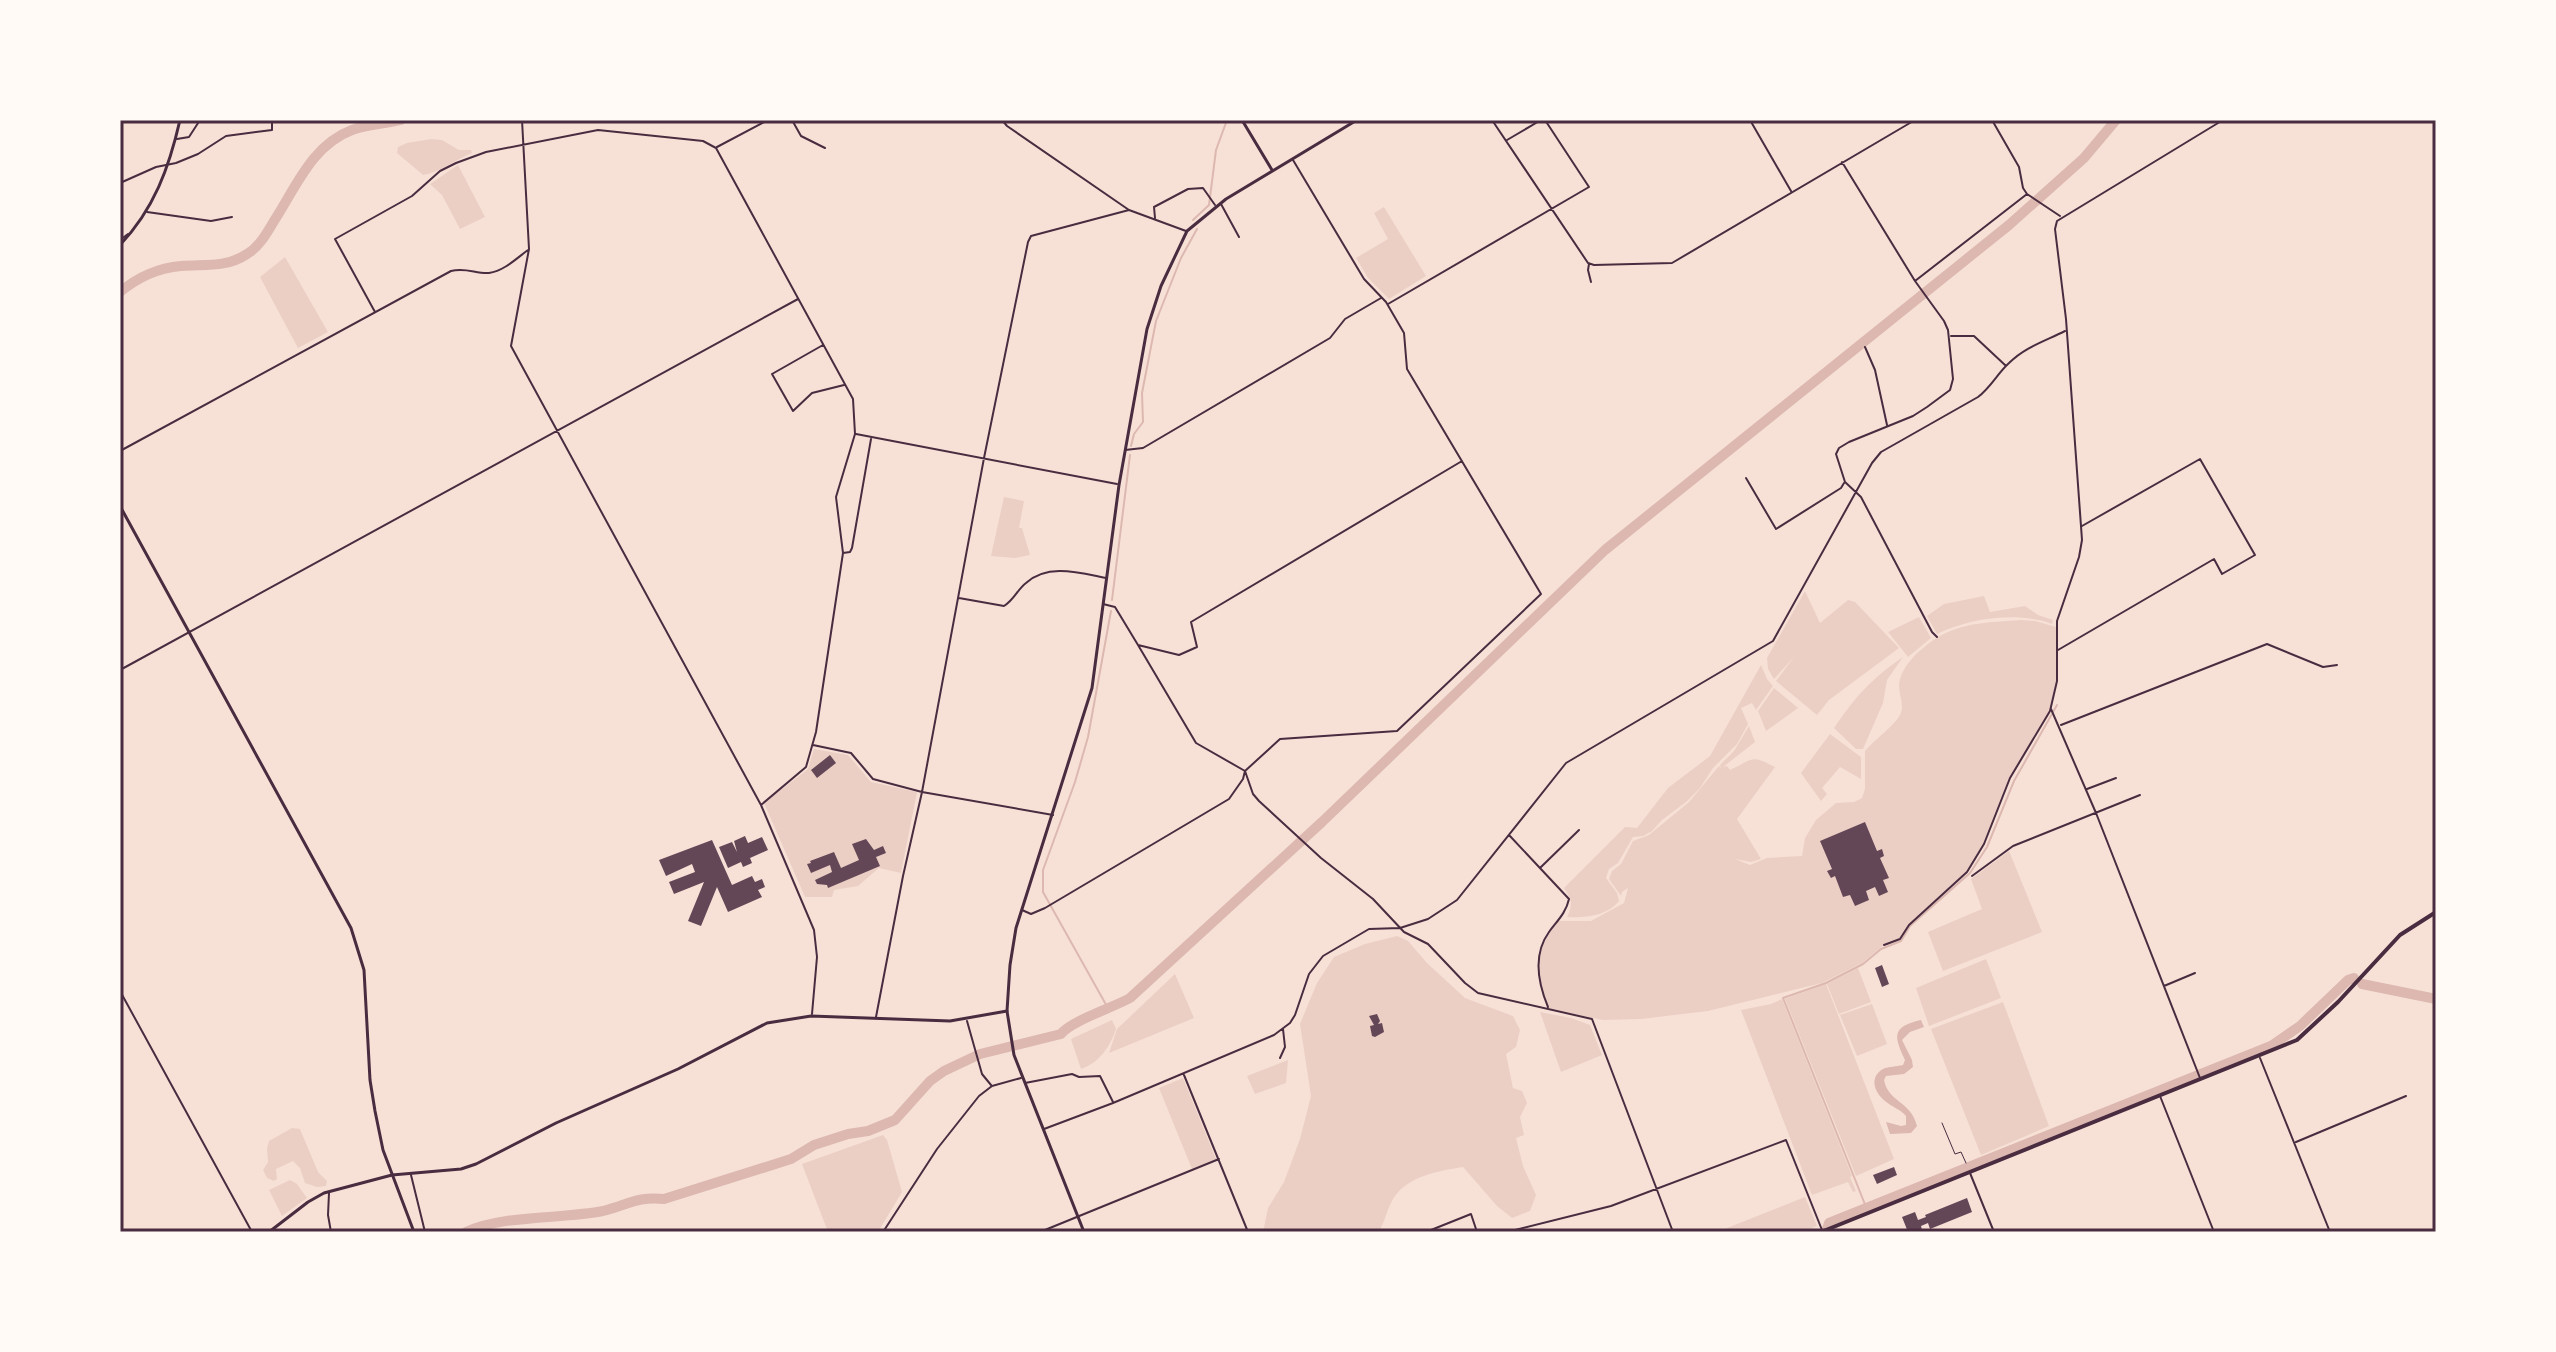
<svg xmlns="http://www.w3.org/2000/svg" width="2556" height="1352" viewBox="0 0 2556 1352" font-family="'Space Grotesk',sans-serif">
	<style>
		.green { fill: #ebcfc5 }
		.water { fill: #dcb8b0 }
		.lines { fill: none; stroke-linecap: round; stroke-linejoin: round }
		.stream { stroke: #dcb8b0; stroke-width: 2 }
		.river { stroke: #dcb8b0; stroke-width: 10 }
		.building { fill: #644757 }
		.path { stroke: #4a2c40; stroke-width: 1 }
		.minor { stroke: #4a2c40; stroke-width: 2 }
		.tertiary { stroke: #4a2c40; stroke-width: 3 }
		.secondary { stroke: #4a2c40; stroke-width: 3 }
		.primary { stroke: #4a2c40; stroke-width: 4 }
		.neatline { fill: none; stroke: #4a2c40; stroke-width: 3 }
	</style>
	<rect width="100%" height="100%" fill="#f7e1d7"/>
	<path class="green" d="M431,139L442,140L459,150H471L472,153C457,159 438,173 423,175L397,153L398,147L407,143Z
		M458,165L485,217L460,229L442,195L430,184Z
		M1384,207L1426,276L1389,299L1368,278L1356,258L1388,239L1374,213Z
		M285,257L328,332L298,348L260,277Z
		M1004,497L1024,501L1019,528H1022L1030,555L1015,558L991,556Z
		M1805,591L1820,623L1848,600L1855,602L1899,648L1829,700L1817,715L1776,681L1794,657L1774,679L1768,669L1767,658Z
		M1984,596L1990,612L2025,606L2038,615L2053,620L2052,624C2017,611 1970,618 1937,634L1927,616L1944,604Z
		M1919,617L1931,638L1908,657L1888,632Z
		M2021,620L2035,621L2056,627L2057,681L2050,711L2010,778L1984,844L1967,872L1909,925L1900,939L1884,945L1862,963L1822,983L1708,1011L1641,1019L1603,1020L1549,1009C1534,973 1533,950 1559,921H1591L1624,903L1628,888L1622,892L1621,896L1609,879L1612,871L1621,864L1633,841L1649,835L1689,802L1719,766L1721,769L1720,765L1734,751L1749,726L1755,742L1723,767L1727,766L1730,770C1755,758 1751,755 1775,767L1737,819L1761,859L1751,862L1735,859L1750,865L1767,858L1802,856L1805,838L1816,820L1836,803L1854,802L1862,798L1865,789V751C1875,739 1894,726 1900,715C1906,703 1896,692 1900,679C1903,668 1913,656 1922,649C1952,622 1982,623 2021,620Z
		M1903,657L1887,680L1883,703L1863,749H1856L1834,728C1856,696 1870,680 1903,657Z
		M1761,665L1767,679L1773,686L1756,710L1752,703L1741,708L1748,724L1737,744L1713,768L1700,788L1686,802L1662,820L1652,831L1643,836L1633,837L1618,863L1609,869L1606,878L1617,893L1619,901C1607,916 1585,918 1567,917C1573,904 1572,900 1564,888L1625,827L1637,828L1668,788L1710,756Z
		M1774,688L1798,708L1766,731L1758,711Z
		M1830,734L1861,757V779L1840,767L1822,788L1827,794L1821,801L1801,773Z
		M814,749L848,755L871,782L917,792L901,873L879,868L858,886L834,890L832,897H805L764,803L808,769Z
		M2009,851L2042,932L1943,971L1928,932L1982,909L1971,879Z
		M1397,936L1408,941L1427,963L1465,998L1513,1016L1520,1030L1516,1047L1506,1054L1513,1088L1522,1091L1527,1103L1520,1117L1524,1135L1516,1138L1523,1166L1536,1195L1530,1211L1512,1218L1497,1206L1463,1167C1437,1171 1403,1177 1391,1203C1386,1212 1385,1223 1378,1232H1263L1268,1208L1284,1182L1300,1139L1311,1096L1300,1024L1317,983L1334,957L1365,944Z
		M1986,959L2001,998L1929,1026L1916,988Z
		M1858,968L1871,1002L1839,1014L1827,984Z
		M1175,974L1194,1018L1109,1053L1117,1029Z
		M1826,984L1894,1159L1856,1176L1785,999Z
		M1782,999L1852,1176L1850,1177L1856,1191L1853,1192L1848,1182L1812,1195L1741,1010L1771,1004Z
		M2003,1002L2049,1126L1981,1155L1931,1029Z
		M1872,1004L1887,1044L1857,1056L1840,1015Z
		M1540,1012L1571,1018L1590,1025L1602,1055L1561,1072Z
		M1112,1020L1116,1029C1110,1047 1099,1063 1081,1069L1071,1039Z
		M1288,1060L1286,1083L1255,1094L1247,1076Z
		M1183,1078L1216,1159L1192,1169L1159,1088Z
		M292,1128L300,1129L318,1172L327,1181L326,1186L317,1187L305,1183L300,1168L293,1161L276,1169L277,1179L274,1181L267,1178L263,1170L268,1162L267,1149L269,1141Z
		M883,1135L887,1140L902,1192L878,1232H828L802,1164Z
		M290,1180L297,1184L307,1198L282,1216L269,1190Z
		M1805,1197L1817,1226L1801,1232H1717Z"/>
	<path class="water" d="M1921,1020L1924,1027L1910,1032L1902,1040L1912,1060L1913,1067L1904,1074L1886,1076L1884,1080C1888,1102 1911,1101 1917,1126L1911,1133L1890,1134L1886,1122L1901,1126L1906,1125V1116C1900,1109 1892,1107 1885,1101C1874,1092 1869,1077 1883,1069C1889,1066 1896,1067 1903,1065L1905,1060C1894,1036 1891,1027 1921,1020Z"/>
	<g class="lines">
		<path class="stream" d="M1193,220L1209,205L1216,150L1227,120
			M1131,446L1134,434L1143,422L1142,393L1156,321L1181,258L1197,229
			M1112,600L1130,455
			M1109,1010L1043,892V870L1075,782L1088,737L1111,611
			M1866,1207L1783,998L1826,983L1863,964L1881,949L1901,941L1910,926L1970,873L1987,847L2014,781L2057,705"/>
		<path class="river" d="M120,292C138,277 158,268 181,266C205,264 226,268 247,254C259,247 267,233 274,221C296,187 312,145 352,130C368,124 385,124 401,120
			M2362,984L2436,999
			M466,1232C501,1215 563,1219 603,1211C628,1205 637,1196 664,1199L791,1159L814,1145L848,1134L868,1131L895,1120L930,1081L944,1071L980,1054L1061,1034C1071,1021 1112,1008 1130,998L1322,822L1605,550L2009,225L2084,158L2116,120
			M1826,1232L1829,1223L2271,1046L2300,1026L2348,980L2354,978"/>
	</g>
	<path class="building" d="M830,755L836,763L817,778L811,770Z
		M1865,822L1877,851L1882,849L1884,856L1880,858L1889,878L1883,880L1888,892L1879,896L1875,887L1866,891L1869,900L1855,906L1850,895L1843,897L1835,876L1831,878L1827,871L1832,869L1820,841Z
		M745,836L748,843L762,837L768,850L750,858L752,863L743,867L741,862L728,868L719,847L732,842L737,852L734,841Z
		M866,839L874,850L883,846L886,853L876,857L880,866L828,888L827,885L817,884L815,880L832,872L830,865L811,873L807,864L811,863L810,861L834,852L841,868L859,860L852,844Z
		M712,840L732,885L752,876L755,882L762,879L765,887L758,890L762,897L728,912L717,887L701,926L688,921L704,882L674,894L669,882L695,872L692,864L666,876L659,860Z
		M1882,965L1889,984L1882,987L1875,968Z
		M1377,1014L1380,1021L1378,1024L1382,1023L1384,1032L1375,1037L1372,1036L1370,1026L1374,1025L1369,1016Z
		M1894,1167L1897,1175L1877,1184L1873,1175Z
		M1967,1198L1972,1212L1930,1229L1928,1223L1921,1226L1922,1230L1908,1232L1902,1217L1915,1212L1918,1220L1926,1217L1925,1215Z"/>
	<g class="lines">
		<path class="path" d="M1942,1123L1955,1154L1961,1152L1966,1163"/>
		<path class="minor" d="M522,120L529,249L511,346L761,805L814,930L817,957L812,1014
			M792,120L801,136L825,148
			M1002,120L1007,126L1129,210L1186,231
			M1492,120L1588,263L1594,265L1672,263L1915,120
			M1750,120L1791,191
			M1992,120L2019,167L2023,188L2027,194L2060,216
			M177,139L189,137L200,120
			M1507,140L1541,120
			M717,147L768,120
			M1842,162L1915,281L1944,321L1948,330L1953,379L1950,390L1927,407L1913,416L1849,442L1839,448L1836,454L1845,482L1861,497L1932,632L1937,637
			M120,183L156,167L176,163L198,154L226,136L272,130V120
			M1221,204L1239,237
			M147,212L211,221L232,217
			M1155,218L1154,207L1188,189L1203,188L1215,205
			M120,240L128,234
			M1589,264L1588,270L1591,282
			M1915,281L2027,194
			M1388,304L1589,187L1545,120
			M375,312L335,239L412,196L440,171L456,163L486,152L598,130L703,141L716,148L853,399L855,434L836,497L843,553L816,732L806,767L761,805
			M1951,336H1974L2005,365
			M823,345L772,374L793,411L812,393L844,385
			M1865,347L1875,370L1887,425
			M856,434L1117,484
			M1125,450L1143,448L1330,338L1345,319L1381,298
			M120,451L451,271C466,267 476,274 489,273C504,271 517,258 528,250
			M1746,478L1776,529L1841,488L1844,483
			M843,553L850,552L852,548L871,439
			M959,598L1004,606C1014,600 1017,590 1026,583C1048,563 1080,573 1106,578
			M1103,604L1115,607L1138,645L1179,655L1197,647L1191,622L1462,461
			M1138,645L1196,743L1245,771L1253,794L1259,801L1321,858L1373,899L1404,932L1428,944L1465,983L1478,993L1592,1019L1673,1232
			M2058,650L2214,559L2222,574L2255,555L2200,459L2082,526
			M120,670L798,299
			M2051,709L2096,813L2200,1078
			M2061,725L2267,644L2323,667L2337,665
			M813,745L851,753L873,779L922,792L903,876L876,1017
			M2087,789L2116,778
			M1053,815L922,792L984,458L1028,242L1031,236L1129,210
			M1509,835L1569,899C1566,913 1557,921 1549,932C1533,954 1538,983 1548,1007
			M1541,867L1579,830
			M1972,876L2013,846L2140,795
			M1022,910L1031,914L1045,908L1229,799L1243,779L1245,771L1280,739L1397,731L1541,594L1407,369L1404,333L1386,302L1364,279L1293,160
			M1884,945L1900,939L1909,925L1967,872L1984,844L2010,778L2050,711L2057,681V621L2079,557L2082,540L2066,319L2055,229L2057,221L2223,120
			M2164,986L2195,973
			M120,991L252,1232
			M967,1021L982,1074L991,1085
			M1280,1058L1285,1047L1283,1029
			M2260,1058L2330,1232
			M1184,1075L1248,1232
			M1025,1083L1072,1074L1079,1077L1100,1076L1113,1102
			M2160,1096L2214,1232
			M1044,1129L1113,1103L1274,1035L1290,1023L1295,1015L1309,974L1323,956L1369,929L1400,928L1428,919L1457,900L1566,763L1773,641L1872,463L1881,452L1978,397C1991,387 1997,374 2009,363C2025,347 2045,341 2065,331
			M2296,1142L2406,1096
			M1970,1173L1994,1232
			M411,1175L425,1232
			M329,1193L328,1215L331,1232
			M883,1232L937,1149L979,1096L992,1086L1021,1078
			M1040,1232L1219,1159
			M1426,1232L1471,1214L1477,1232
			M1507,1232L1611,1206L1786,1140L1822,1230"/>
		<path class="tertiary" d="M1242,120L1272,170
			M120,245C154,209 169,168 180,120
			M120,506L351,928L364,970L370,1080L375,1111L383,1150L414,1232
			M1007,1011L1014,1055L1084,1232"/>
		<path class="secondary" d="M269,1232L308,1202L324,1193L392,1175L461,1169L476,1164L556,1123L678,1069L767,1023L811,1016L950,1021L1007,1011L1010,965L1016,928L1092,688L1119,485L1147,329L1161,286L1187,231L1226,199L1357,120"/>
		<path class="primary" d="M1821,1232L2297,1040L2338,1002L2400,935L2436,912"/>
	</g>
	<rect width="2556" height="1352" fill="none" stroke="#fffaf5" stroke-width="244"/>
	<rect x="122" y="122" width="2312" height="1108" class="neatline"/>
</svg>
